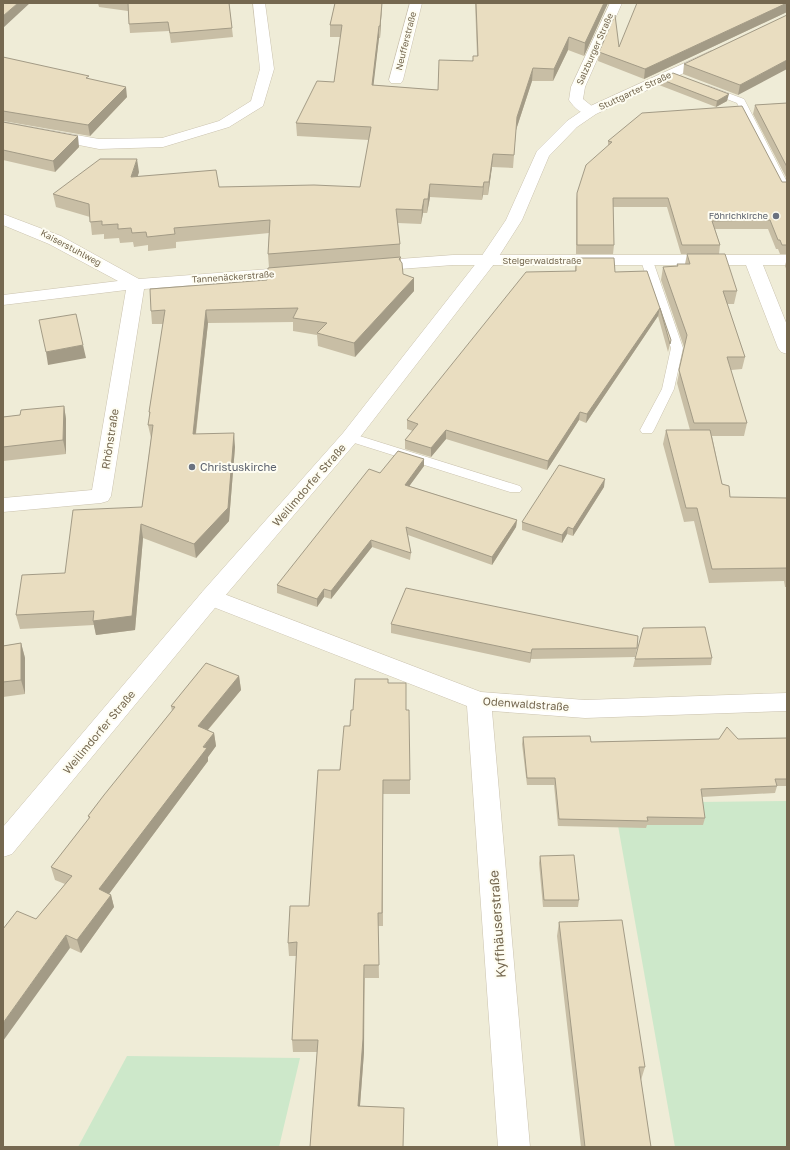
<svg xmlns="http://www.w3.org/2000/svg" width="790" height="1150" viewBox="0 0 790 1150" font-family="'Golos Text',sans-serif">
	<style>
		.residential { fill: #efecd7 }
		.green { fill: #cde8ca }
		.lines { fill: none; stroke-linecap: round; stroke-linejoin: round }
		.service-casing { stroke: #cbc3af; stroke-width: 1 }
		.minor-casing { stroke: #cbc3af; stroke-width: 1 }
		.tertiary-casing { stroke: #cbc3af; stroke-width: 1 }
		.service { fill: #fff; fill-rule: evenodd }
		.minor { fill: #fff; fill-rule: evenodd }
		.tertiary { fill: #fff; fill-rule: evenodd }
		.wall { fill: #c8bea5 }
		.shaded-wall { fill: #a39b86 }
		.building { fill: #e9ddc0; stroke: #a39b86 }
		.worship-dot { fill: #6b7280; stroke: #fefdf2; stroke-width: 1.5 }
		.labels { text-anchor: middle; stroke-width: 4; stroke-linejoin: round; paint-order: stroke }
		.far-street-label { font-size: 9px; fill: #756850; stroke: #fefdf2 }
		.far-worship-label { font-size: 9px; fill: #5b616d; stroke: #fefdf2; text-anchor: end }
		.street-label { font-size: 11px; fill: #756850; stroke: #fefdf2 }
		.worship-label { font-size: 11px; fill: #5b616d; stroke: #fefdf2; text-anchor: start }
		.near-street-label { font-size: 13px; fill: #756850; stroke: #fefdf2 }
	</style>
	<rect width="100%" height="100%" fill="#fbfaeb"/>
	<path class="residential" d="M3,3H787V1147H3Z"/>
	<path class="green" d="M787,801V1147H675L614,803Z
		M127,1056L300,1058L279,1147H78Z"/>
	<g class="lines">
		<g class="service-casing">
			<path id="service" d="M709,86L744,99L787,182V189H780L737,103L706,91L704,89L706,87Z
				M647,258L653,261L683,348L674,389L654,430L652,433H642L640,430L662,389L671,348L641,261Z
				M350,433L520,486L522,489L520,492H510L345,440L343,437L345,434Z"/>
		</g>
		<g class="minor-casing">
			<path id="minor" d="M253,3H265L274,69L263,106L229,127L163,147L99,149L3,130V122L99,139L162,138L219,121L251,101L260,69Z
				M410,3H422L403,80L401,83H391L389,80Z
				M610,3H622L585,87L583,99L598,111L596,114C584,117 575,109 569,100L571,87Z
				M3,214L61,236L139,279L296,267L302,268L305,272L302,276L296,277L144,289L111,496L108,501L101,503L3,512V498L92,490L126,290L3,305V295L118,281L49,244L3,225Z
				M453,255H787V265H763L787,325V354L781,352L778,348L746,265H453L373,271L367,270L364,266L367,262L373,261Z
				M211,589L481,692L585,700L787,693V711L585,718L492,711L530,1147H498L467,706L203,603L200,597L203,591Z"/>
		</g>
		<g class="tertiary-casing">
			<path id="tertiary" d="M711,51L716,52L718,55L716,58L596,114L577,127L549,156L522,220L494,264L357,441L219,603L12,854L3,857V827L203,591L343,433L481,257L506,220L537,151L567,121L586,108Z"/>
		</g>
		<use href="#service" class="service"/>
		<use href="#minor" class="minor"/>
		<use href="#tertiary" class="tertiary"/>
	</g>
	<path class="wall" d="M98,3H229L233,37L171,43L169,31L130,33L128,11L99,7Z
		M335,3H382L380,38H379L373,85L438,90L472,61L477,56L475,3H608L584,56L568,50L553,81H532L516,130L513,168L492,167L488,195H483L482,200L430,197L427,213H423L421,224L398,223L400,244V258L401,257V262L403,274L414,278V291L355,357L318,346L317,335L293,331V322L208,323L196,434L235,447L229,521L196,558L143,538L135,630L96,635L94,625L20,629L16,615L142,507L151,438L148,425L150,418L149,412L163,324H152L151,311L267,280L269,268L268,254L269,233L176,242V248L148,251V245L134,247L133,242L120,243L119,238L104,239V234L92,235L90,217L56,207L53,194L139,172L137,177L219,187H360L369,140L297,136L296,123L334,82L340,37H330V25Z
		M787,3V12L644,79L598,61L599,52L619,47Z
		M787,15L738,95L683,74L684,64Z
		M3,57L90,79L127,97L90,136L3,121Z
		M660,79L727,101L716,107L659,85Z
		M787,103V179L753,114L755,105Z
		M3,122L79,147L55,172L3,160Z
		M608,141L782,182H787V254H780L778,249H776L768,229H715L720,245L719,254H681L667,207H613L614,245L613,254H576V201L577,193L608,146Z
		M687,254L737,291L734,304H727L745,357L742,369L731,370L747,423L744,436H712L722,484L730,497L787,498V587H785L784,581L709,583L694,521L684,522L663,444L666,430H690L677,383L684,347L661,280L663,267L677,266V264H685Z
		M576,258L615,272L647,271L671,340L668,352L658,316L586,423L579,420L547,470L446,439L431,457L405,449V440L413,431L407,429V420L575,271Z
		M787,258V271L785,266Z
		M64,406L66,419V454L3,461V417L20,415Z
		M424,466L409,486L517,520L516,527L492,565L408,535L411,553L410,560L372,547L331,599L324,597L317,607L277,593V585L380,473Z
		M604,487L573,536L567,534L562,543L522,530V522Z
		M391,624L637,648L635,657L531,659L530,663L391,633Z
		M21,643L25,658V694L3,697V646Z
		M712,658L711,665L633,667L635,659Z
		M239,676L241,690L208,730L214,733L216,746L208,757V761L109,894L111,895L114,907L81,953L70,948L36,919L65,884L55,880L51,867L89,819L88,816L172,711L171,706Z
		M388,683L406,710L410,780V794H383V926H378L379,978H365L364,1052L360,1106L404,1108V1120L310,1147L317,1052H293L292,1040L296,956H289L288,943L309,906L353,710Z
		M523,737L591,742L787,738V786H777L775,793L702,797L705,818L703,825H647L646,828L558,826L554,785H527L522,744Z
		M540,856L579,900L578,907H543L539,863Z
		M559,922L645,1067L641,1080L651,1147H581L557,936Z"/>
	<path class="shaded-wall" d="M18,3H30L3,28V16Z
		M382,3L380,38V26Z
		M604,3H608L584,56L585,43Z
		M787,3V12L644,79L645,69Z
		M379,26V38L372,98V85Z
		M569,37L568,50L553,81L554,69Z
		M787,60V69L738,95L740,85Z
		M533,68L532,81L516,130L513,168L517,117Z
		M126,87L127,97L90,136L88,125Z
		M729,94L727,101L716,107L717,101Z
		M78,136L79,147L55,172L53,161Z
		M493,154L492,167L488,195L489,182Z
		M137,159L139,172L133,191L131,177Z
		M484,182L483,195L482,200L483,187Z
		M430,184V197L427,213L428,199Z
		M424,199L423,213L421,224L422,210Z
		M414,278V291L355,357L354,343Z
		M660,308L658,316L586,423L587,414Z
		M206,310L208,323L194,448L193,434Z
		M83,345L86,358L48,365L46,352Z
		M64,406L66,419V454L63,440Z
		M580,412L579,420L547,470L548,461Z
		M446,430V439L431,457V448Z
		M234,433L235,447L229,521L196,558L194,544Z
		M424,459V466L405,492V485Z
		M605,479L604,487L573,536V529Z
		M517,520L516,527L492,565V557Z
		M141,524L143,538L135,630L96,635L93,621Z
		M568,527L567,534L562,543V535Z
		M371,540L372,547L331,599V591Z
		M324,589V597L317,607V599Z
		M21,643L25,658V694L21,680Z
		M532,649L531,659L530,663L531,653Z
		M239,676L241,690L200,739L198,726Z
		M214,733L216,746L208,757V761L103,902L99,889Z
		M111,895L114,907L81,953L77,940Z
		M66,935L70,948L3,1041V1023Z
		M364,965V1052L359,1118L358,1106Z"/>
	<path class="building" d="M3,3H18L3,16Z
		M128,3H229L232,28L170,33L168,22L129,24Z
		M335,3H382L380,26H379L372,85L438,90L439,60L473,61V56H478L476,3H604L585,43L569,37L554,69L533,68L517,117L514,155L493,154L489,182H484L483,187L430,184L428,199H424L422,210L396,209L400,244L268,254L270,220L174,228L175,234L147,237L146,232L132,233L131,228L118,229V224L102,225V221L90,222L89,204L53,194L100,159H137L131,177L216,170L219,187L314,185L360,187L371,127L296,123L317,81L334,82L342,25H330Z
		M637,3H787L645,69L599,52L615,15L619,47Z
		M787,15V60L740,85L684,64Z
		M3,57L89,76L86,78L126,87L88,125L3,111Z
		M673,73L729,94L717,101L660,79Z
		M787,103V167L755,105Z
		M742,106L782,182H787V245H782L780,240H778L770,220L712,221L720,245H682L668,198H613L614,245H577V193L586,165L612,142L608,141L642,113Z
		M3,122L78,136L53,161L3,150Z
		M687,254H725L737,291H723L745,357H727L747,423H694L679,370L687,335L663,267L678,266L677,264H690Z
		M401,257L399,259L402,263L403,274L414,278L354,343L317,333L327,323L293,318L298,308L206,310L193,434L234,433L228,508L194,544L141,524L132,616L93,621L94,611L16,615L22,575L65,573L73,510L142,507L153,425H148L150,412H149L165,310L151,311L150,289L267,280L268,268Z
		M576,258H614L615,272L647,271L671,340L670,344L660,308L587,414L580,412L548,461L446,430L431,448L405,440L418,424L407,420L526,272L576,271Z
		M76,314L83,345L46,352L39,320Z
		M64,406L63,440L3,447V417L20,415L21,410Z
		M666,430H710L722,484L729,486L730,497L787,498V568L712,569L697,508H686Z
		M398,451L424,459L405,485L517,520L492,557L406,527L411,553L371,540L331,591L324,589L317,599L277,585L369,469L380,473Z
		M559,465L605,479L573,529L568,527L562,535L522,522Z
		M406,588L638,636L637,648L532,649L531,653L391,624Z
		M705,627L712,658L635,659L643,628Z
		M21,643V680L3,682V646Z
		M206,663L239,676L198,726L214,733L203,747L207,748L99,889L111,895L77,940L66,935L3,1023V929L17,911L36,919L72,876L51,867L90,817L88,816L104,795L175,707L171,706Z
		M355,679H388V683H406V710H409L410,780H383L382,913H378L379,965H364L363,1039L358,1106L404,1108L403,1147H310L318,1040H292L297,942L288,943L290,906H309L318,770H340L344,726H350L351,710H353Z
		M727,727L738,739L787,738V779H775L777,786L701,789L705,818L647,817L648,821L559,819L555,778H527L523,737L590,736L591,742L719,739Z
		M574,855L579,900H544L540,856Z
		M622,920L645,1067H639L651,1147H585L559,922Z"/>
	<g class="worship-dot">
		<circle cx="776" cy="216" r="4"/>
		<circle cx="192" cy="467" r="4"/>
	</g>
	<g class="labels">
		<g class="far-street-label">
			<text transform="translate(406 41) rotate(-76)" y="3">Neufferstraße</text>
			<text transform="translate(595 49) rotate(-66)" y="3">Salzburger Straße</text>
			<text transform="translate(635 91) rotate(-25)" y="3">Stuttgarter Straße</text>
			<text transform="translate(71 248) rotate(28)" y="3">Kaiserstuhlweg</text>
			<text x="542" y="264">Steigerwaldstraße</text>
			<text transform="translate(233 277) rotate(-4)" y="3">Tannenäckerstraße</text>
		</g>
		<g class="far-worship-label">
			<text x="768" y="219">Föhrichkirche</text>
		</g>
		<g class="street-label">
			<text transform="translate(110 439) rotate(-81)" y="4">Rhönstraße</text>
			<text transform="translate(309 485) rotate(-49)" y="4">Weilimdorfer Straße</text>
			<text transform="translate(526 704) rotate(4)" y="4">Odenwaldstraße</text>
			<text transform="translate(99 732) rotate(-50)" y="4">Weilimdorfer Straße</text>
		</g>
		<g class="worship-label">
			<text x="200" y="471">Christuskirche</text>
		</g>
		<g class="near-street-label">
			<text transform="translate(497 924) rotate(-94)" y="5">Kyffhäuserstraße</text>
		</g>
	</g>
	<rect width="790" height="1150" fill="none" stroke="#756850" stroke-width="8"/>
</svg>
